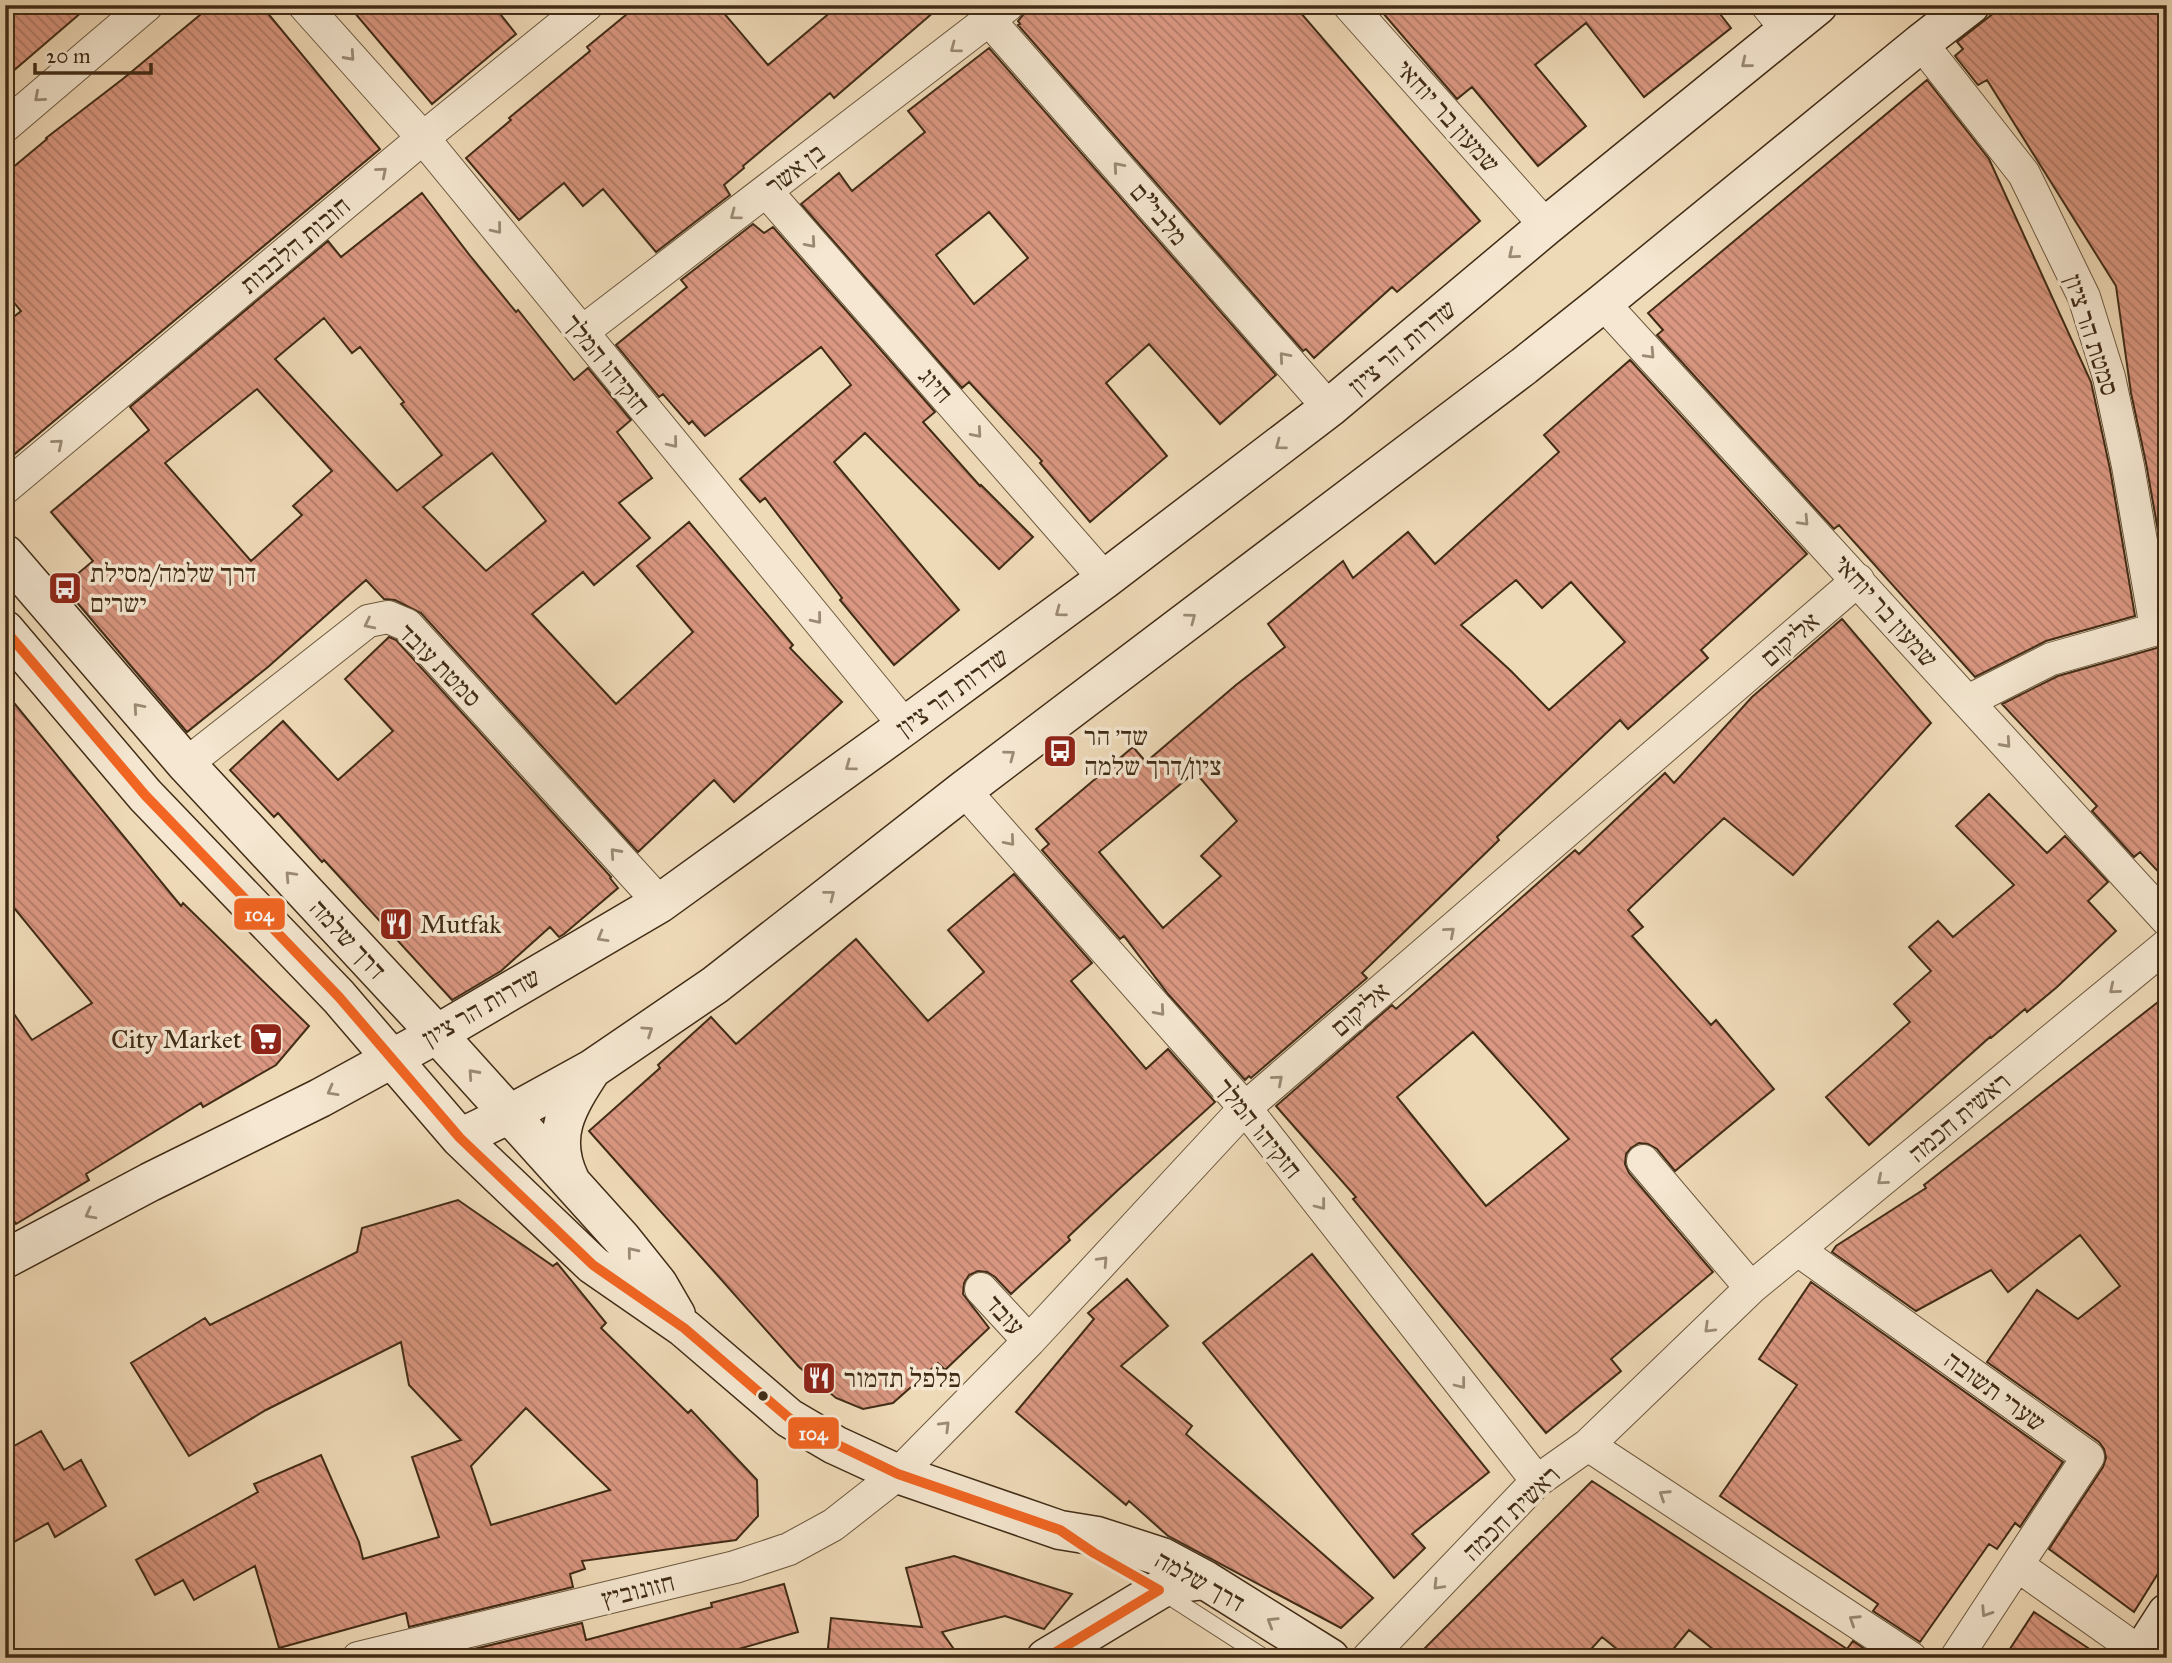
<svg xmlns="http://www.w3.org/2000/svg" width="2172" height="1663" viewBox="0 0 2172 1663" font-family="'IM FELL Great Primer','Frank Ruhl Libre',serif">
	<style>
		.building { fill: url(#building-back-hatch); stroke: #412c16; stroke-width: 2; fill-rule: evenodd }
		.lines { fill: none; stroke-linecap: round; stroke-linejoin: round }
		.lane-casing { stroke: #6c583e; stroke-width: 18 }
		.street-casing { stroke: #6c583e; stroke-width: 34 }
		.secondary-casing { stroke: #412c16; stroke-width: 41 }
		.lane { stroke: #f5e7d1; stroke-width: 16 }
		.street { stroke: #f5e7d1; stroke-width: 32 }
		.secondary { stroke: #f5e7d1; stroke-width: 38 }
		.bus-1-casing { stroke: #f5e7d1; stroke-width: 16 }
		.bus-1 { stroke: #f26522; stroke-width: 10 }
		.oneway { stroke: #9b8a74 }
		.bus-dot { fill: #412c16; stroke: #f5e7d1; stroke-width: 2.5 }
		.labels { text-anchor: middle; stroke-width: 7; stroke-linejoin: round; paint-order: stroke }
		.street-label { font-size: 26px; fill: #412c16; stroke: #f5e7d1 }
		.poi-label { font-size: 26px; fill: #412c16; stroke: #f5e7d1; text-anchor: start }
		.line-badge { stroke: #f5e7d1; stroke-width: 2.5 }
		.badge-label { font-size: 19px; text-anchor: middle; font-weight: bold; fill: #fff }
	</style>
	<defs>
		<pattern id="building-back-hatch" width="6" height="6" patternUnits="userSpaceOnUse" patternTransform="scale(1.75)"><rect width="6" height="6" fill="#da9781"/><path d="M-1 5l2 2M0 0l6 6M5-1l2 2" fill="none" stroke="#b27b69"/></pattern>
	</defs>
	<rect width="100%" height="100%" fill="#efdab8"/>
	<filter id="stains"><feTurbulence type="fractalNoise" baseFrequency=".00286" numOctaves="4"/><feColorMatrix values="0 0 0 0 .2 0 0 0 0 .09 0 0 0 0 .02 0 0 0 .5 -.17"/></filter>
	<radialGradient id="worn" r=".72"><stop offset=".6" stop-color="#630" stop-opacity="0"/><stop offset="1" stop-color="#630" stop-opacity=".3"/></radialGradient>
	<path class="building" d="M5,5H90L5,78Z
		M212,5H261L380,149L5,462V324L21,311L5,292V174L47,139L46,138L124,78Z
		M348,5H493L516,34L432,104Z
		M638,5H717L768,65L839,5H942L834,98L830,93L743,166L744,168L724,185L730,195L656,252L603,189L583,206L564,183L519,220L466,158L511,120L509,118L590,51L587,47Z
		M1031,5H1294L1480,221L1397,292L1392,287L1314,358L1306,349L1303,351L1018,25L1020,24L1018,21Z
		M1376,5H1713L1731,28L1644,97L1586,23L1535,65L1586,126L1538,166L1472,87L1457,99Z
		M2004,5H2167V582L2146,463L2131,393L2116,286L1987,80L1978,85L1955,56L1963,49L1957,42Z
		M989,48L1276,375L1220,424L1149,344L1106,383L1167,456L1090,522L1040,463L1042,461L969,382L962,388L801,204L839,173L852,191L925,132L908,111ZM989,212L1028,258L974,304L936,255Z
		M1927,80L1989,159L2091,382L2110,469L2135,616L2046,641L1975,677L1839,525L1834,529L1657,335L1663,330L1648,313Z
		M422,193L471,257L516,312L518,310L574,380L588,368L631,420L617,432L652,478L619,503L650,538L594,585L583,572L532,614L616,704L693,632L637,566L689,522L793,645L790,648L842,702L734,802L714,780L638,852L421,613L395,600L384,599L366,580L268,667L187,732L63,586L93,561L51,512L149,430L130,407L328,241L341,257ZM324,318L352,353L360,347L404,402L401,404L442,455L397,491L275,359ZM257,389L332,471L293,506L302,515L251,561L165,463ZM492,453L546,521L486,571L423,507Z
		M753,224L764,233L773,227L935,412L923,422L980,486L981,485L1033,537L999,569L865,433L834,462L959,610L894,665L840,600L842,598L765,498L760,502L740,479L851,385L821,347L705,436L692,421L689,424L663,394L659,397L616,345L687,287L681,280Z
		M1630,360L1807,554L1701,650L1708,658L1628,729L1620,720L1497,837L1499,840L1362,973L1367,978L1251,1078L1249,1076L1245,1080L1168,994L1124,936L1120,939L1042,850L1049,844L1036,829L1133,747L1146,762L1236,685L1285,647L1268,624L1343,561L1353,578L1408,532L1435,564L1559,452L1544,435ZM1516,580L1542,608L1571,582L1625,642L1549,710L1511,671L1461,625ZM1195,772L1237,821L1201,856L1221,876L1163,928L1099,852Z
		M1842,619L1931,723L1793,875L1724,818L1628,910L1643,927L1632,936L1711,1025L1716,1020L1774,1089L1675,1171L1657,1149L1648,1144L1639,1143L1631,1148L1626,1154L1625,1164L1629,1173L1713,1272L1611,1359L1621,1371L1546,1433L1353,1199L1356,1197L1276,1106L1392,1005L1396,1009L1575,850L1579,854L1665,773L1674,783L1752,697ZM1473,1032L1569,1139L1486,1206L1397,1097Z
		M389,637L396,640L611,877L610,878L618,888L564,934L559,937L550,927L501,971L452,1000L324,860L322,862L278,813L274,817L230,770L283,721L338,780L393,731L345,679Z
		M2167,645V881L2140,852L2134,857L2092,811L2097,806L2002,704L2058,676Z
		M5,692L181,906L183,903L309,1026L276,1065L203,1107L201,1103L86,1174L89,1180L16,1224L5,1206V1001L32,1040L92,1003L5,897Z
		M1989,794L2047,853L2065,836L2108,882L2088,901L2116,931L2057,987L2027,1012L2025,1009L1991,1038L1990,1037L1869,1145L1826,1097L1910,1022L1894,1004L1931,971L1909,947L1938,921L1953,937L2014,885L1956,826Z
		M1014,874L1092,963L1071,981L1146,1069L1168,1049L1215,1102L1118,1190L1068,1237L1070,1240L1011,1294L995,1277L987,1272L978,1271L969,1275L964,1283L963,1294L989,1328L945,1370L938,1363L893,1403L863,1409L836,1398L799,1367L589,1131L660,1068L658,1065L711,1017L736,1044L856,939L928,1021L984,972L948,930Z
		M2167,995V1559L2134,1612L2049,1549L2103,1467L2106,1458L2104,1449L2099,1442L1987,1362L2037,1290L2078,1319L2120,1286L2080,1235L2008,1292L1991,1270L1916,1311L1832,1252L1836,1246L1926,1188L1924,1185Z
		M458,1200L553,1266L557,1263L606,1323L601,1328L688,1413L691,1410L757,1480L758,1516L736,1540L582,1561L585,1569L570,1574L573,1587L409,1627L406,1613L279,1648L255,1566L194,1600L183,1580L155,1595L136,1560L258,1492L254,1484L321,1455L359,1542L363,1559L439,1537L412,1457L461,1440L409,1385L401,1342L266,1410L189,1456L131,1363L205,1318L210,1325L357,1252L362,1228ZM526,1408L610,1490L491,1525L471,1466Z
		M1312,1254L1489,1472L1412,1534L1425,1548L1394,1578L1203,1343Z
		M1127,1279L1168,1326L1121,1366L1192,1426L1186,1434L1373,1598L1341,1628L1168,1536L1129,1501L1126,1505L1016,1412L1094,1319L1088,1313Z
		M1811,1282L2063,1462L2020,1527L2015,1523L1997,1549L1989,1544L1920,1642L1873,1611L1878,1604L1720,1496L1797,1385L1759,1359Z
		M41,1431L64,1470L81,1460L106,1506L55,1537L48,1523L5,1547V1451Z
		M1592,1481L1847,1649L1853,1641L1877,1658H1724L1689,1630L1666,1658H1628L1602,1637L1583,1658H1415Z
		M954,1556L1072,1594L1044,1629L1005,1616L942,1632L960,1658H827L831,1618L922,1627L906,1568Z
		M784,1584L798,1632L707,1658H437L582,1623L586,1640L712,1607L711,1603Z
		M2034,1612L2103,1658H2004Z"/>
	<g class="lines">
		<g class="lane-casing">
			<path id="lane" d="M1161,1591L1265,1658"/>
		</g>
		<g class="street-casing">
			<path id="street" d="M304,5L423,138L905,726
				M1349,5L1546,226
				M1767,5L1787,30
				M990,21L1329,408
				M1921,43L2024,174L2084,297L2109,377L2128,466L2156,628
				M5,126L147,5
				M766,191L1105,579
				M1603,303L2167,920
				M582,332L1008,5
				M5,488L423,138L587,5
				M1968,701L2051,659L2167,626
				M186,764L368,621L388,617L407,625L660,903
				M964,790L1245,1108L1537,1481
				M1643,1161L1751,1288
				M1798,1250L2088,1457L2017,1565L2141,1653
				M981,1289L1029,1341
				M1588,1445L1911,1658
				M358,1658L735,1567L789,1549L833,1525L898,1474L1029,1341L1245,1108L1858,580
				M1368,1658L1537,1481L1588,1445L1751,1288L2167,945
				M1956,1658L2017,1565"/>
		</g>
		<g class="secondary-casing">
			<path id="secondary" d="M5,554L186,764L437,1034L622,1239L658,1284L676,1315
				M5,630L145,795L339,997L460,1138L593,1265L684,1328L789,1418L835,1445L898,1474L1060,1530L1097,1536L1162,1557L1205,1580L1330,1658
				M460,1138L510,1114L592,1069L715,985L964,790L1524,366L1603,303L1921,43L1970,5
				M570,1180C549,1136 567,1107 592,1069
				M5,1259L150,1182L320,1098L437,1034L660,903L905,726L1105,579L1329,408L1546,226L1818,5
				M1046,1658L1159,1590L1172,1584L1205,1580
				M2138,1658L2167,1613"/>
		</g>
		<use href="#lane" class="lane"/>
		<use href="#street" class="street"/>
		<use href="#secondary" class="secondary"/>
		<g class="bus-1-casing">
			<path id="bus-1" d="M5,630L145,795L339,997L460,1138L593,1265L684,1328L789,1418L811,1432L898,1474L1060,1530L1094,1553L1159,1590
				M1046,1658L1159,1590"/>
		</g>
		<use href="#bus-1" class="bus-1"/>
	</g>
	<defs><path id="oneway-chevron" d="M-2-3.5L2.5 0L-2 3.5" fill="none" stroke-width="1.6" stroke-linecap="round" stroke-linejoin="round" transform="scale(1.75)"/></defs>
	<g class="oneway">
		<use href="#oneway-chevron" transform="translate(955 48) rotate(143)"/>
		<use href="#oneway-chevron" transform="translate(350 56) rotate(48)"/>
		<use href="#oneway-chevron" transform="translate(1746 63) rotate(141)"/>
		<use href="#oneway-chevron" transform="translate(39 97) rotate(139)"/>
		<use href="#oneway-chevron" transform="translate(1118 167) rotate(-131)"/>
		<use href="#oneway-chevron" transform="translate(382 172) rotate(-40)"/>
		<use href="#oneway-chevron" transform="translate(735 215) rotate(143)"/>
		<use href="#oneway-chevron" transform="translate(497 229) rotate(51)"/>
		<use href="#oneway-chevron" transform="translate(811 243) rotate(49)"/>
		<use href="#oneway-chevron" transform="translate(1513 254) rotate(140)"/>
		<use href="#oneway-chevron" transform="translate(1650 354) rotate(47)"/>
		<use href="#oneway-chevron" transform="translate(1284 357) rotate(-131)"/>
		<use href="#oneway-chevron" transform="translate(977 433) rotate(49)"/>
		<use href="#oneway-chevron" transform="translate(673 443) rotate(51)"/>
		<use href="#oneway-chevron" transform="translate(58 444) rotate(-40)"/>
		<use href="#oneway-chevron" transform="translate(1280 445) rotate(143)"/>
		<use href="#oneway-chevron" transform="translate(1804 521) rotate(47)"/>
		<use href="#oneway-chevron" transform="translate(1060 612) rotate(143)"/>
		<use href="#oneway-chevron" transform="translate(1191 618) rotate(-37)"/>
		<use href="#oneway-chevron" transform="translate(817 619) rotate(51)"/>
		<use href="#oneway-chevron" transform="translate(369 624) rotate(154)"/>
		<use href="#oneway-chevron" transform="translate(138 708) rotate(-131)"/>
		<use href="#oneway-chevron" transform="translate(2006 743) rotate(48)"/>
		<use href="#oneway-chevron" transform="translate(1010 755) rotate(-37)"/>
		<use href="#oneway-chevron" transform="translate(850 766) rotate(144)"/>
		<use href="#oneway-chevron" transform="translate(1010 841) rotate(49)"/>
		<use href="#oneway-chevron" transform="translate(615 853) rotate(-132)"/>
		<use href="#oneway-chevron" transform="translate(290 876) rotate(-133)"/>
		<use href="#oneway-chevron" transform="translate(830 895) rotate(-38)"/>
		<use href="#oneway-chevron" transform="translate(1450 932) rotate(-41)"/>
		<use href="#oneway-chevron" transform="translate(602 937) rotate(150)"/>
		<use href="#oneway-chevron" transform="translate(2114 989) rotate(140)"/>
		<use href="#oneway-chevron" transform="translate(1160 1011) rotate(49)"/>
		<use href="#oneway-chevron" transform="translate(648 1031) rotate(-34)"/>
		<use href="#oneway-chevron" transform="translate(473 1074) rotate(-132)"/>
		<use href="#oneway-chevron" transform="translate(1278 1080) rotate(-41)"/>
		<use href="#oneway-chevron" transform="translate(332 1091) rotate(151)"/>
		<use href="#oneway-chevron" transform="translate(1882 1180) rotate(140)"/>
		<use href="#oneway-chevron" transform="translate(1321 1205) rotate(52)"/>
		<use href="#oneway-chevron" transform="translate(90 1214) rotate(152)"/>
		<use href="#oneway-chevron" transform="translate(632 1252) rotate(-129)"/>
		<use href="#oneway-chevron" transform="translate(1103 1261) rotate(-47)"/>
		<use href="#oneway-chevron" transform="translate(1709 1328) rotate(136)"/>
		<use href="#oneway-chevron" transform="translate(1461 1384) rotate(52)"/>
		<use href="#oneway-chevron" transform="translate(945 1426) rotate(-45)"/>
		<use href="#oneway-chevron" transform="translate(1664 1495) rotate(-147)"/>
		<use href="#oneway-chevron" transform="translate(1438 1585) rotate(134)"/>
		<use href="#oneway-chevron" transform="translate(1986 1612) rotate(123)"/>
		<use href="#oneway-chevron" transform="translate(1854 1620) rotate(-147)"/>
		<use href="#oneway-chevron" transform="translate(1272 1622) rotate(-148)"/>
	</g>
	<defs>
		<g id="bus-square" transform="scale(1.75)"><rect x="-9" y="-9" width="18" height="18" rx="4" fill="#8f2418" stroke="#f5e7d1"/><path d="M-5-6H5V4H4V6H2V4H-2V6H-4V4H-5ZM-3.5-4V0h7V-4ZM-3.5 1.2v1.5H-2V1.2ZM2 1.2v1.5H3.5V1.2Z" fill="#fff"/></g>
		<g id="restaurant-square" transform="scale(1.75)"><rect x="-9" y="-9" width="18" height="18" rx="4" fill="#8f2418" stroke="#f5e7d1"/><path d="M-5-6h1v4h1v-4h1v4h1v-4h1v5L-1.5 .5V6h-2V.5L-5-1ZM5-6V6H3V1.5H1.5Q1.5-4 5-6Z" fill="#fff"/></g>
		<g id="supermarket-square" transform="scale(1.75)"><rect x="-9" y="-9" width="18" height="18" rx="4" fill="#8f2418" stroke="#f5e7d1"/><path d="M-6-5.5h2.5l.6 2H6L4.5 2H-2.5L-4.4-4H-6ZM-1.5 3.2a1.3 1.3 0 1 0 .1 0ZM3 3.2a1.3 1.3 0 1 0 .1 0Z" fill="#fff"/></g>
	</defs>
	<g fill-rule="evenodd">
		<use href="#bus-square" x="65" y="588"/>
		<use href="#bus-square" x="1060" y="751"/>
		<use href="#restaurant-square" x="396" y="924"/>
		<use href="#supermarket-square" x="266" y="1039"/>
		<use href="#restaurant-square" x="819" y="1378"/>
	</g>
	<circle class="bus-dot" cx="763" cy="1396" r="6"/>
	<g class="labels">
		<g class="street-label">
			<text transform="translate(1448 116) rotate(48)" y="9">שמעון בר יוחאי</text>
			<text transform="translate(795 169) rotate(-37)" y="9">בן אשר</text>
			<text transform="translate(1159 214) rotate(49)" y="9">מלבי"ם</text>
			<text transform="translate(295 245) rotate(-40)" y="9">חובות הלבבות</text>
			<text transform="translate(2092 335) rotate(72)" y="9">סמטת הר ציון</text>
			<text transform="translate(1402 347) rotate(-40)" y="9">שדרות הר ציון</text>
			<text transform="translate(607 364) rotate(51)" y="9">חזקיהו המלך</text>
			<text transform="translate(936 385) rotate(49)" y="9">חיוג</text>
			<text transform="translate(1886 611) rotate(48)" y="9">שמעון בר יוחאי</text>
			<text transform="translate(1790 639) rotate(-41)" y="9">אליקום</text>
			<text transform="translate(440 665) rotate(45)" y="9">סמטת עובד</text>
			<text transform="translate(952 692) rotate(-36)" y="9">שדרות הר ציון</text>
			<text transform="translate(348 939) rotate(47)" y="9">דרך שלמה</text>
			<text transform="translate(481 1007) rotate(-30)" y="9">שדרות הר ציון</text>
			<text transform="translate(1360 1009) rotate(-41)" y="9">אליקום</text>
			<text transform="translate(1959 1117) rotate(-40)" y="9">ראשית חכמה</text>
			<text transform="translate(1259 1128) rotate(51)" y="9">חזקיהו המלך</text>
			<text transform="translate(1005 1315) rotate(48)" y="9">עובד</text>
			<text transform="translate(1995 1391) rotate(36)" y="9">שערי תשובה</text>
			<text transform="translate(1511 1513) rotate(-44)" y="9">ראשית חכמה</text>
			<text transform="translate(1200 1581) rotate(29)" y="9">דרך שלמה</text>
			<text transform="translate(638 1590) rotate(-14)" y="9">חזונוביץ</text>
		</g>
		<g class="poi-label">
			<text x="90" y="582">דרך שלמה/מסילת<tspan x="90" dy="30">ישרים</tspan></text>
			<text x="1084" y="745">שד׳ הר<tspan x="1084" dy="30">ציון/דרך שלמה</tspan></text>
			<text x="420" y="933">Mutfak</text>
			<text x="242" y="1048" text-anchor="end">City Market</text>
			<text x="844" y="1387">פלפל תדמור</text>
		</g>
	</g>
	<g class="line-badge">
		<rect x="233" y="897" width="53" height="34" rx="7" fill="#f26522"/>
		<rect x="787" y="1416" width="53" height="34" rx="7" fill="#f26522"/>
	</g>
	<g class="badge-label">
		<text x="259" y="921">104</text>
		<text x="813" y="1440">104</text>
	</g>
	<rect width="2172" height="1663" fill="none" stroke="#efdab8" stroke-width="28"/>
	<rect x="7" y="7" width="2158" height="1649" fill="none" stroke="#412c16" stroke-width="3.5"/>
	<rect x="14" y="14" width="2144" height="1635" fill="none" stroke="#412c16" stroke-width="2"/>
	<path d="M35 63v10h116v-10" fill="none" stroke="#412c16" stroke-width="3.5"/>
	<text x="46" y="63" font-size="21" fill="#412c16" stroke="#f5e7d1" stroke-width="5" paint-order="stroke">20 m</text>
	<rect width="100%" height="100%" filter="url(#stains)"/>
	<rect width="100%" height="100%" fill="url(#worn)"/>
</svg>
